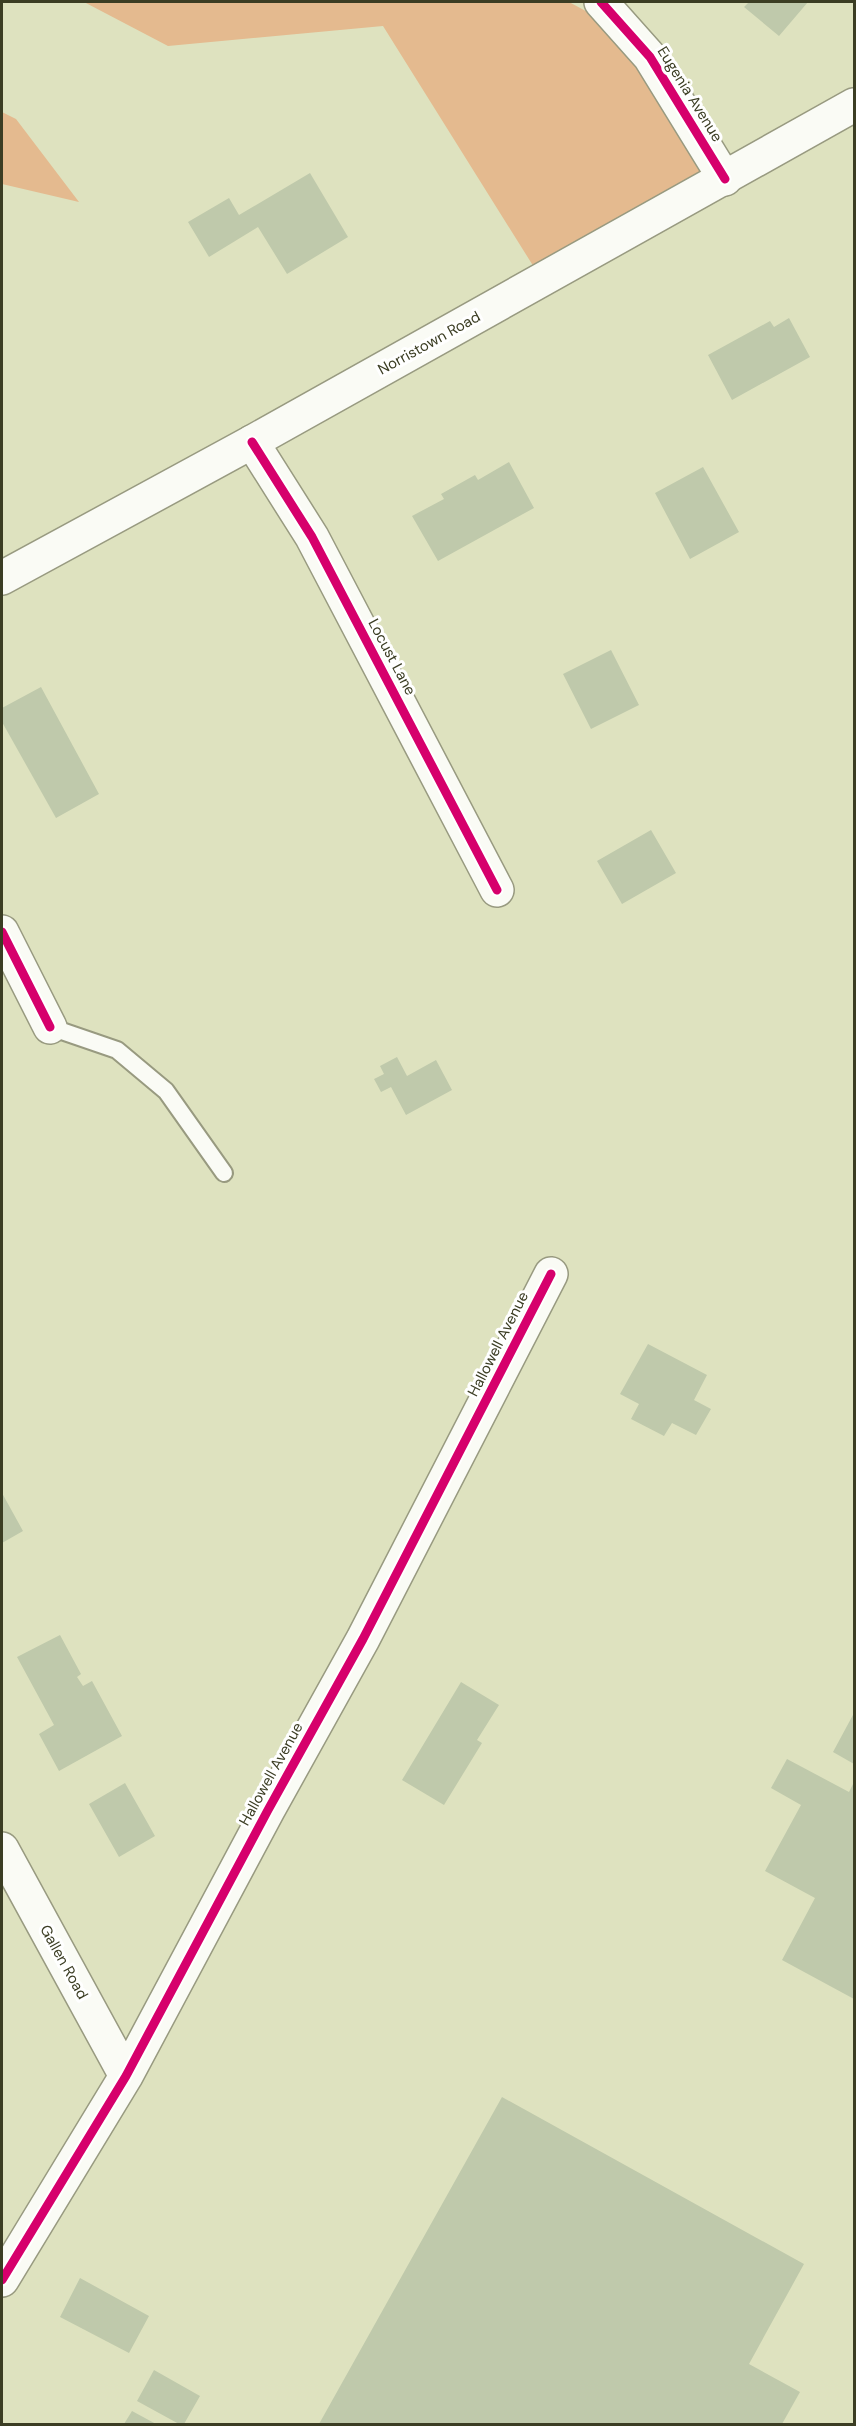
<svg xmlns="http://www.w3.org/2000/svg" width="856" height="2426" viewBox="0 0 856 2426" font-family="'DM Sans',sans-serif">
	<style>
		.forest { fill: #e4ba8f }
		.building { fill: #bfc9ab }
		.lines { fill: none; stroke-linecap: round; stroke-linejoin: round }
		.lane-casing { stroke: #989a80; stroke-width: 20 }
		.street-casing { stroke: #989a80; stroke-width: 36 }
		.secondary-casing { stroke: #989a80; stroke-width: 36 }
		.lane { stroke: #fafbf5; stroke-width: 16 }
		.street { stroke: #fafbf5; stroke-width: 33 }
		.secondary { stroke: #fafbf5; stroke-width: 33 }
		.cycleway-casing { stroke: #fff; stroke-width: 13 }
		.cycleway { stroke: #d6006c; stroke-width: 9 }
		.labels { text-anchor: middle; stroke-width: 6; stroke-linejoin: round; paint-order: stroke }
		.street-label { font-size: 15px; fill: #3b3d23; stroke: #fff }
	</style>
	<rect width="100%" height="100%" fill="#dee2bf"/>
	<path class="forest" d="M84,2H569L632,36L709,187L542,280L383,26L168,46Z
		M2,112L16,119L79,202L2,184Z"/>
	<path class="building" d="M749,2H808L779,36L744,7Z
		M310,173L348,237L287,274L258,227L209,257L188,222L229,198L239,215Z
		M789,318L810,357L732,400L708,355L770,321L774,327Z
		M509,462L534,508L438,561L412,516L444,499L441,494L475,475L478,480Z
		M703,467L739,532L690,559L655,493Z
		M611,650L639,705L591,729L563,674Z
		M41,687L99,794L56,818L2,722V708Z
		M651,830L676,873L622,904L597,861Z
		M397,1057L407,1076L436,1060L452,1090L406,1115L391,1087L381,1092L374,1079L384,1074L380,1066Z
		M648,1344L707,1375L694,1400L711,1409L696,1435L672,1423L664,1436L631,1419L639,1404L620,1394Z
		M2,1493L23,1531L2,1543Z
		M60,1635L81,1674L77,1677L83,1686L92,1681L122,1736L59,1771L39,1734L54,1725L17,1657Z
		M461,1682L499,1705L477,1740L482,1743L444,1805L402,1780Z
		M854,1713V1764L833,1752Z
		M787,1759L849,1792L854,1782V1999L782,1960L815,1898L765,1871L801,1805L771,1788Z
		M125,1783L155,1836L119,1857L89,1804Z
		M502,2097L804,2264L749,2364L800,2392L782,2424H319Z
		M80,2278L149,2316L129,2353L60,2317Z
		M154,2370L200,2396L184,2424H179L137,2401Z
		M132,2411L156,2424H124Z"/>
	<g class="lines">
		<g class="lane-casing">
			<path id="lane" d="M50,1027L117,1050L166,1091L224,1173"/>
		</g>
		<g class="street-casing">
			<path id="street" d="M601,2L650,57L725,179
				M252,442L312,537L497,890
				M2,932L50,1027
				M2,1849L126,2076
				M2,2280L126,2076L268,1810L363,1639L551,1274"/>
		</g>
		<g class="secondary-casing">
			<path id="secondary" d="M2,578L252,442L854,105"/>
		</g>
		<use href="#lane" class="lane"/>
		<use href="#street" class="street"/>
		<use href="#secondary" class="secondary"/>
		<g class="cycleway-casing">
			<path id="cycleway" d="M601,2L650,57L725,179
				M252,442L312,537L497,890
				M2,932L50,1027
				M2,2280L126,2076L268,1810L363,1639L551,1274"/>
		</g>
		<use href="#cycleway" class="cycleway"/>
	</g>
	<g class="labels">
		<g class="street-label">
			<text transform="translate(690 94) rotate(58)" y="5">Eugenia Avenue</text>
			<text transform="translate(429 343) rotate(-29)" y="5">Norristown Road</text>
			<text transform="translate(392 657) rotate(62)" y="5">Locust Lane</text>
			<text transform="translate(498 1344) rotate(-63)" y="5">Hallowell Avenue</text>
			<text transform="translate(271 1774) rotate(-61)" y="5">Hallowell Avenue</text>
			<text transform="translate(64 1962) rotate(61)" y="5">Gallen Road</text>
		</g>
	</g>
	<rect width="856" height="2426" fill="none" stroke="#3b3d23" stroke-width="6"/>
</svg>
